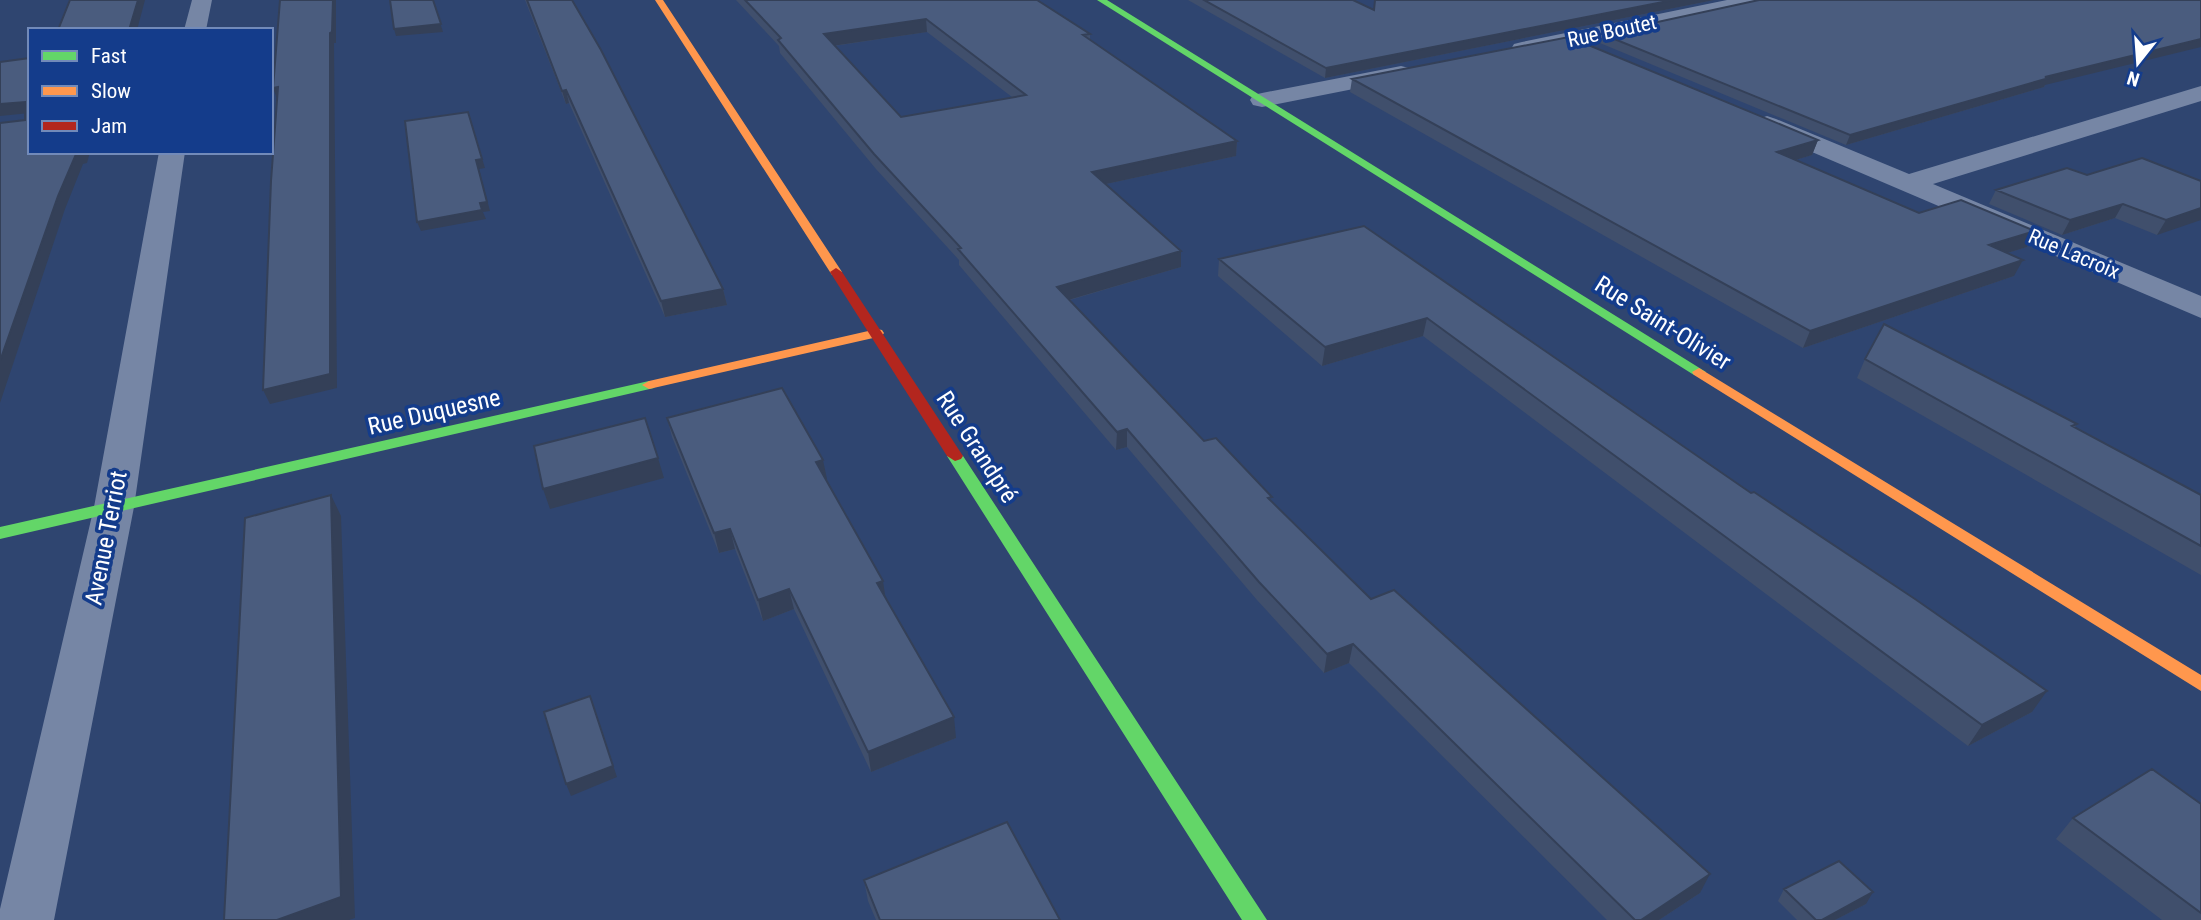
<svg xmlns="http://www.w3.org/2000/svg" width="2201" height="920" viewBox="0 0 2201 920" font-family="'Roboto Condensed',sans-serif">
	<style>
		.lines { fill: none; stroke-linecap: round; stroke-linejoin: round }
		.street { fill: #7686a5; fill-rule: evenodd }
		.fast { fill: #63d668; fill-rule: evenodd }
		.slow { fill: #ff974d; fill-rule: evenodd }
		.jam { fill: #b3261e; fill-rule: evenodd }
		.wall { fill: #404f6c; fill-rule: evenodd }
		.shaded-wall { fill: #344058 }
		.building { fill: #4a5c7e; stroke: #344058; stroke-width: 2; fill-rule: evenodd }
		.labels { text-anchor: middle; stroke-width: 7; stroke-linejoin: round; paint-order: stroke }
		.far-street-label { font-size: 21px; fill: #fff; stroke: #143c8b }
		.street-label { font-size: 24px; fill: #fff; stroke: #143c8b }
	</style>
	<rect width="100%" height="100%" fill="#2f4570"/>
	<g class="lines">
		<path class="street" d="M192,0H212L206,30H184Z
			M1727,0H1766L1763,4L1756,6L1522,56L1514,54L1511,49L1514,44L1522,42Z
			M1401,66L1409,68L1412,73L1409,78L1262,107L1253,105L1250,100L1253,95L1262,93Z
			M2201,86V101L1933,184L2201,296V318L1758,129L1754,124L1758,119L1767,116L1776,119L1909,174Z
			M159,152H185L134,507L54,920H0V909L94,507Z"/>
		<path class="fast" d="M1097,0H1107L1706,372L1704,375H1694Z
			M649,381L654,382L656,385L654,388L0,539V527Z
			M955,451L963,456L1267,920H1242L947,456Z"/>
		<path class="slow" d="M655,0H663L842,272L840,275H832L830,272Z
			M877,329L882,330L884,333L882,336L649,389L642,385L649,381Z
			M1699,368L2201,675V691L1694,375L1692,372Z"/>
		<path class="jam" d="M836,268L842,272L963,456L961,459L955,461L947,456L830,272Z"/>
	</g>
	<path class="wall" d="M525,0H572L723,289L727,305L665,317L569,103L566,104Z
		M736,0H1037L1090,34V40L1237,141L1236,156L1106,184L1181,267L1070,300L1204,441L1271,501L1371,599L1700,893L1659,920H1607L1349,663L1324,673L1257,600L1127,447L1116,450L959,265V260L876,169L780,53L779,46ZM927,32L1012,97L901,117L834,46Z
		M1188,0H1353L1374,10L1375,0H1714L1325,78Z
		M1602,34L2045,85L2044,87L1846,145L1600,43Z
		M1352,79L1818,140L1812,155L1795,160L1919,213L2035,231L2027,247L2007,253L2014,276L1803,348L1350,92Z
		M2087,175L2201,181L2157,235L2115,218L2062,235L1989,204L1996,190Z
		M1364,226L2032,712L1968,746L1423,336L1322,366L1218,276L1219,259Z
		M1865,359L2077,424L2075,427L2201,495V575L1857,378Z
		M667,418L827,479L826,480L956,738L871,772L794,609L763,621L735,549L719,553L672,437Z
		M2201,804V920H2162L2056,839L2073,818Z
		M864,880L1060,920H876L868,901Z
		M1784,889L1866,904L1835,920H1797L1778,901Z"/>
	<path class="shaded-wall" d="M138,0H145L137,30H129Z
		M333,0H336V43H334L337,388L270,404L263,390L330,33Z
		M433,0L443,32L396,36L394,29Z
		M1673,0H1714L1325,78L1326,68Z
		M926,19L927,32L825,47L824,34Z
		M2201,39V47L2045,85L2044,87L1846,145L1850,135L2045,77Z
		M278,87L277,99L273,88Z
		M566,90L569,103L566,104L562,91Z
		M25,102L30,113L0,116V104Z
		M468,112L485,168L479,169L490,211L483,212L480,203Z
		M1818,140L1812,155L1772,167L1777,152Z
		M1237,141L1236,156L1092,187V172Z
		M77,152H90L87,163L83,164L65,209L0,403V361L58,196Z
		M2123,204L2115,218L2062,235L2070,220Z
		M2201,208V220L2157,235L2166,220Z
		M482,210L486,219L421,231L417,222Z
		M2035,231L2027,247L1981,261L1989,245Z
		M1181,251V267L1058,303L1057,287Z
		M2023,260L2014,276L1803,348L1810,331Z
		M723,289L727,305L665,317L661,301Z
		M1427,318L1423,336L1322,366L1325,347Z
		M1127,429V447L1116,450L1117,432Z
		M658,458L664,478L550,509L543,489Z
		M823,460L827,479L819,482L816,462Z
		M331,495L341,516L355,918L349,920H277Z
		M730,529L735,549L719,553L714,533Z
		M883,581L886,601L877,583Z
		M789,589L794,609L763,621L758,600Z
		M1353,644L1349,663L1324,673L1327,654Z
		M2047,691L2032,712L1968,746L1982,725Z
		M590,696L617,777L571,796L566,784Z
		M954,717L956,738L871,772L868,752Z
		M1710,874L1700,893L1659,920H1641Z
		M1873,892L1866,904L1835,920H1822Z"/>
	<path class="building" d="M70,0H138L129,30H58Z
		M280,0H333L332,32L330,33V374L263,390L271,181L278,87L273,88Z
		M390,0H433L441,24L394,29Z
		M527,0H572L601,50L723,289L661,301L566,90L562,91Z
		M745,0H1037L1090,34L1083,35L1237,141L1092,172L1181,251L1057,287L1204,441L1216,438L1272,497L1268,498L1371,599L1394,590L1710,874L1641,920H1635L1353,644L1327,654L1259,582L1127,429L1117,432L958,249L961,248L874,154L778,40L781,38ZM926,19L1026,95L901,117L824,34Z
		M1204,0H1353L1374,10L1375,0H1673L1326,68Z
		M1759,0H2201V39L2045,77L2049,78L1850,135L1602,34Z
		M1569,37L1818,140L1777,152L1919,213L1961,200L2035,231L1989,245L2023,260L1810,331L1352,79Z
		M30,58V152H77L58,196L0,361V123L25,120V102L0,104V62Z
		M468,112L482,159L476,160L487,202L480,203L482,210L417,222L405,121Z
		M2142,158L2201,181V208L2166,220L2123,204L2070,220L1996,190L2067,168L2087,175Z
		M1364,226L1751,493L1754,492L1915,599L2047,691L1982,725L1427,318L1325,347L1219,259Z
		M1884,324L2077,424L2072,426L2201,495V546L1865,359Z
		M782,388L823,460L816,462L883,581L877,583L954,717L868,752L789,589L758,600L730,529L714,533L667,418Z
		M645,418L658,458L543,489L534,446Z
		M331,495L341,897L277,920H224L245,518Z
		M590,696L613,766L566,784L544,712Z
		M2152,769L2201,804V913L2073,818Z
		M1007,822L1060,920H880L864,880Z
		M1839,861L1873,892L1822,920H1816L1784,889Z"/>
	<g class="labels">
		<g class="far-street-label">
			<text transform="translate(1612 31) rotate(-12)" y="7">Rue Boutet</text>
			<text transform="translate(2074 254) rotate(23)" y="7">Rue Lacroix</text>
		</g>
		<g class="street-label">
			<text transform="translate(1663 323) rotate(32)" y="8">Rue Saint-Olivier</text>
			<text transform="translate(434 412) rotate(-13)" y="8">Rue Duquesne</text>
			<text transform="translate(977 447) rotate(57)" y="8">Rue Grandpré</text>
			<text transform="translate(106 538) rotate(-79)" y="8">Avenue Terriot</text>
		</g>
	</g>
	<rect x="28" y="28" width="245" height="126" fill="#143c8b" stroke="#728ab9" stroke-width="2"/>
	<rect x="42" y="51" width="35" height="10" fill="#63d668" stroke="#728ab9" stroke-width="2"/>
	<text x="91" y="63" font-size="21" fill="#ffffff">Fast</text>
	<rect x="42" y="86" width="35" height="10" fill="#ff974d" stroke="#728ab9" stroke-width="2"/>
	<text x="91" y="98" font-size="21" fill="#ffffff">Slow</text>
	<rect x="42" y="121" width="35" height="10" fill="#b3261e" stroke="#728ab9" stroke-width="2"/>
	<text x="91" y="133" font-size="21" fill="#ffffff">Jam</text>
	<g transform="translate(2138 63) rotate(197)" stroke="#143c8b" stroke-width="5" paint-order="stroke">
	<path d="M0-5L12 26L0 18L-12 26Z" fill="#ffffff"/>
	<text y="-10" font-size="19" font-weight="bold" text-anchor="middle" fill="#ffffff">N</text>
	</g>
</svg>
